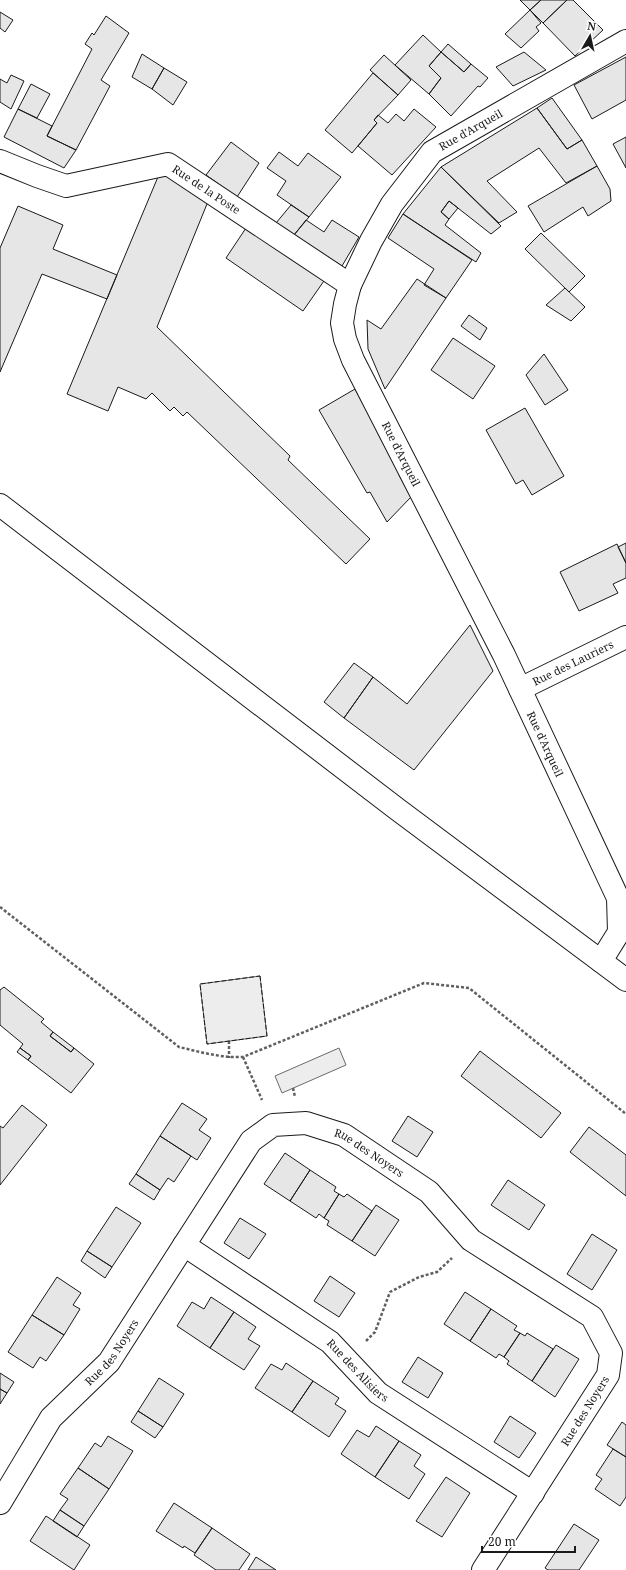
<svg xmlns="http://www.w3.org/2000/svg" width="626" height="1570" viewBox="0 0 626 1570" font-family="'Noto Serif',serif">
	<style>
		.green { fill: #ededed; stroke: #6a6a6a }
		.building { fill: #e6e6e6; stroke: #1a1a1a }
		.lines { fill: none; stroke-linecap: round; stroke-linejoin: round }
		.minor-casing { stroke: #1a1a1a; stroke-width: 24 }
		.major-casing { stroke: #1a1a1a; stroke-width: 24 }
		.path { stroke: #5f5f5f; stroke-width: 2.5; stroke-dasharray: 3 2; stroke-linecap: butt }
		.minor { stroke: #fff; stroke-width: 22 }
		.major { stroke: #fff; stroke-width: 22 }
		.fence { stroke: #1a1a1a; stroke-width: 1; stroke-dasharray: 5 2; stroke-linecap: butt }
		.labels { text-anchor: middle; stroke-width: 3; stroke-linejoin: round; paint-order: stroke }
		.street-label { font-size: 11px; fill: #1a1a1a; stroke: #fff }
	</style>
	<rect width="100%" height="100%" fill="#fff"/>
	<path class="green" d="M260,976L267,1036L207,1044L200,984Z
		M339,1048L346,1065L282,1093L275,1076Z"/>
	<path class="building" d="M520,0H541L530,10Z
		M541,0H567L543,23L530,10Z
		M567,0H573L603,30L575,56L543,23Z
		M530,10L541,23L536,27L539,31L521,48L505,34Z
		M0,12L13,20L5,32L0,28Z
		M106,16L129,33L101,80L110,86L76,150L47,136L92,49L85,44L92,33L94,35Z
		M423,35L441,52L429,66L441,78L429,94L395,65Z
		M448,44L471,64L464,72L441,52Z
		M441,52L464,72L471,64L488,78L480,87L478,86L451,116L429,94L441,78L429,66Z
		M524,52L546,70L513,86L496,67Z
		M142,54L164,68L152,89L132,77Z
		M384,55L411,80L398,95L370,70Z
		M626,57V100L592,119L574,85Z
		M164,68L187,82L173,105L152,89Z
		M373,73L398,95L374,120L377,123L352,153L325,130Z
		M11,75L24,81L11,109L0,102V79L7,83Z
		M31,84L50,94L37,118L18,109Z
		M552,98L582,140L567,149L537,108Z
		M537,108L567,149L582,140L597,166L566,183L539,148L487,181L517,212L499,223L441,167Z
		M18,109L52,126L47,136L76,150L64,168L4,137Z
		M414,109L436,127L392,175L358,146L377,123L374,120L378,115L388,123L396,114L404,121Z
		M626,137V168L613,144Z
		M231,142L259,163L237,197L206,175Z
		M279,152L298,166L308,153L341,177L309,217L277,195L286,181L267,168Z
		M597,166L610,189L611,201L588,216L583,207L544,232L528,206Z
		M441,167L501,226L491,234L449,201L441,212L449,219L445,225L481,253L476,262L403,214Z
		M160,172L209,199L157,327L290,456L288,460L370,539L346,564L187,412L183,416L174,407L170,411L152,393L146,399L118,387L108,411L67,394Z
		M449,201L458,208L449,219L441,212Z
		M291,205L309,217L294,235L276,223Z
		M18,206L63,225L53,249L117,275L107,299L42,274L0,372V248Z
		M403,214L472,260L446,298L424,285L434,269L388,238Z
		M306,220L324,232L332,220L359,237L342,266L294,235Z
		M248,225L326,278L303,311L226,258Z
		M541,233L585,276L569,292L525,249Z
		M417,279L446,298L385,389L368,349L367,320L381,329Z
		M565,288L585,307L571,321L546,305Z
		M469,315L487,328L480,340L461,326Z
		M453,338L495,366L473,399L431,370Z
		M544,354L568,390L545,405L526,375Z
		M355,389L401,474L399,475L411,497L387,522L370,492L367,493L319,410Z
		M525,408L564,476L532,495L523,480L516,484L486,430Z
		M626,543V563L618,547Z
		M617,544L626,563V578L613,584L618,593L579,611L560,572Z
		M470,625L493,671L414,770L344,718L373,677L407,704Z
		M354,663L373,677L344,718L324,702Z
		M4,987L44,1019L41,1022L53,1032L50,1036L71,1052L74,1048L94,1064L71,1093L28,1060L31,1056L20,1048L23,1044L0,1025V990Z
		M53,1032L74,1048L71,1052L50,1036Z
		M20,1048L31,1056L28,1060L17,1052Z
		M480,1051L561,1113L541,1138L461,1076Z
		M182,1103L207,1119L199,1130L211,1138L197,1160L160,1136Z
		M22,1105L47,1125L0,1185V1126L3,1128Z
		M408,1116L433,1132L417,1157L392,1141Z
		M589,1127L626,1155V1196L570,1152Z
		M160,1136L191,1156L174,1182L168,1178L160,1190L136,1174Z
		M285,1153L310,1170L290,1201L264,1184Z
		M310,1170L336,1187L334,1191L339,1194L324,1218L319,1214L316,1218L290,1201Z
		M136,1174L160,1190L154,1200L129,1184Z
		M508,1180L545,1205L529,1230L491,1205Z
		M339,1194L344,1197L347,1194L372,1211L352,1241L327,1225L329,1221L324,1218Z
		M376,1205L399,1220L375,1256L352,1241Z
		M116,1207L141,1223L112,1267L87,1251Z
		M240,1218L266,1234L249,1259L224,1243Z
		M592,1234L617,1250L592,1290L567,1274Z
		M87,1251L112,1267L105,1278L81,1261Z
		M330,1276L355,1293L339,1317L314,1301Z
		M57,1277L81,1293L73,1305L80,1309L64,1335L32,1315Z
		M465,1292L491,1309L470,1341L444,1324Z
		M211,1297L234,1312L210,1348L177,1326L192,1302L204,1309Z
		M491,1309L517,1326L514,1330L520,1333L504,1357L499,1354L496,1358L470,1341Z
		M234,1312L256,1327L248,1339L260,1346L244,1370L210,1348Z
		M32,1315L64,1335L46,1361L40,1357L33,1368L8,1352Z
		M520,1333L525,1336L527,1333L553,1349L532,1381L507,1364L509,1361L504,1357Z
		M556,1345L579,1359L555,1397L532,1381Z
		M418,1357L443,1373L428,1398L402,1382Z
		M286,1363L313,1381L292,1412L255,1388L271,1364L282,1370Z
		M0,1373L14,1382L7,1393L0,1389Z
		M159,1378L184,1394L163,1427L138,1411Z
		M313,1381L339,1398L335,1404L346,1411L329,1437L292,1412Z
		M0,1389L7,1393L0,1404Z
		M138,1411L163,1427L155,1438L131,1422Z
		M510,1416L536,1433L519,1458L494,1442Z
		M622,1422L626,1425V1457L607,1445Z
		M376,1426L399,1441L375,1477L341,1454L357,1430L369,1437Z
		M108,1436L133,1451L109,1489L78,1468L95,1443L101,1447Z
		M399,1441L421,1455L414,1466L425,1474L409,1499L375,1477Z
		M613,1449L626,1457V1497L620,1506L595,1489L602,1479L596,1475Z
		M78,1468L109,1489L84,1526L60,1510L68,1499L60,1494Z
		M446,1477L470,1493L442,1537L416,1521Z
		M174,1503L212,1528L195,1553L184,1546L183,1548L156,1531Z
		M60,1510L84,1526L77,1537L53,1521Z
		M46,1516L90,1545L74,1570L30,1541Z
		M574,1524L599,1540L579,1570H548L545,1568Z
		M212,1528L250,1554L239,1570H216L194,1555Z
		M256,1557L276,1570H248Z"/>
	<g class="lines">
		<g class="minor-casing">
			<g id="minor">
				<path id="s1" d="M0,161L37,176L66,186L168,164L350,285"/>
				<path id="s2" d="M520,689L626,637"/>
				<path id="s3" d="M601,961L619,932L618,898L504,655L353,360L345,339L342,323L345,304L350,285L371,241L392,204L432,152L626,41"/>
				<path id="s4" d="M184,1245L330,1342L378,1393L533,1493"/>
				<path id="s5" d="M0,1503L51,1418L109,1362L251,1141L273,1125L306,1123L344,1135L429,1192L471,1240L592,1317L611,1353L608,1375L483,1570"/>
			</g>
		</g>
		<g class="major-casing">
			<path id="major" d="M0,505L397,809L626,980"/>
		</g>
		<path class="path" d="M0,907L179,1047C200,1052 221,1058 243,1057L424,983L469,988L626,1114
			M229,1041V1058
			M243,1057L262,1100
			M293,1088L295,1097
			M366,1341L375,1332L390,1292L419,1277L437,1272L452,1258"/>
		<use href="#minor" class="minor"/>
		<use href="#major" class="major"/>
		<path class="fence" d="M260,976L267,1036L207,1044L200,984Z"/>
	</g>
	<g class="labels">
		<g class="street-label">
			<text dy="4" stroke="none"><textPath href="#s3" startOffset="947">Rue d'Arqueil</textPath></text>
			<text dy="4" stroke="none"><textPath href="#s1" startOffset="221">Rue de la Poste</textPath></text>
			<text transform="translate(401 454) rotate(63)" y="4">Rue d'Arqueil</text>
			<text dy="4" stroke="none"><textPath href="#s2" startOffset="59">Rue des Lauriers</textPath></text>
			<text transform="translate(545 744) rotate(65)" y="4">Rue d'Arqueil</text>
			<text dy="4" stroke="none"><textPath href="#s5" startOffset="573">Rue des Noyers</textPath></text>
			<text dy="4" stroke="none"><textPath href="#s5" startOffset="189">Rue des Noyers</textPath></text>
			<text dy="4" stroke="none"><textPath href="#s4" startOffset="215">Rue des Alisiers</textPath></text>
			<text transform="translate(585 1411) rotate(-58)" y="4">Rue des Noyers</text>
		</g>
	</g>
	<g transform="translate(590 36) rotate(9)" stroke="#ffffff" stroke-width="3" paint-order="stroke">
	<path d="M0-3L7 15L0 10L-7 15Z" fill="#1a1a1a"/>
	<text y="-6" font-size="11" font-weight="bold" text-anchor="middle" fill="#1a1a1a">N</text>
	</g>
	<path d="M482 1546v6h93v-6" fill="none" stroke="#1a1a1a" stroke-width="2"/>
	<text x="488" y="1546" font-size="12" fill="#1a1a1a" stroke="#ffffff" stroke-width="3" paint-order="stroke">20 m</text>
</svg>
